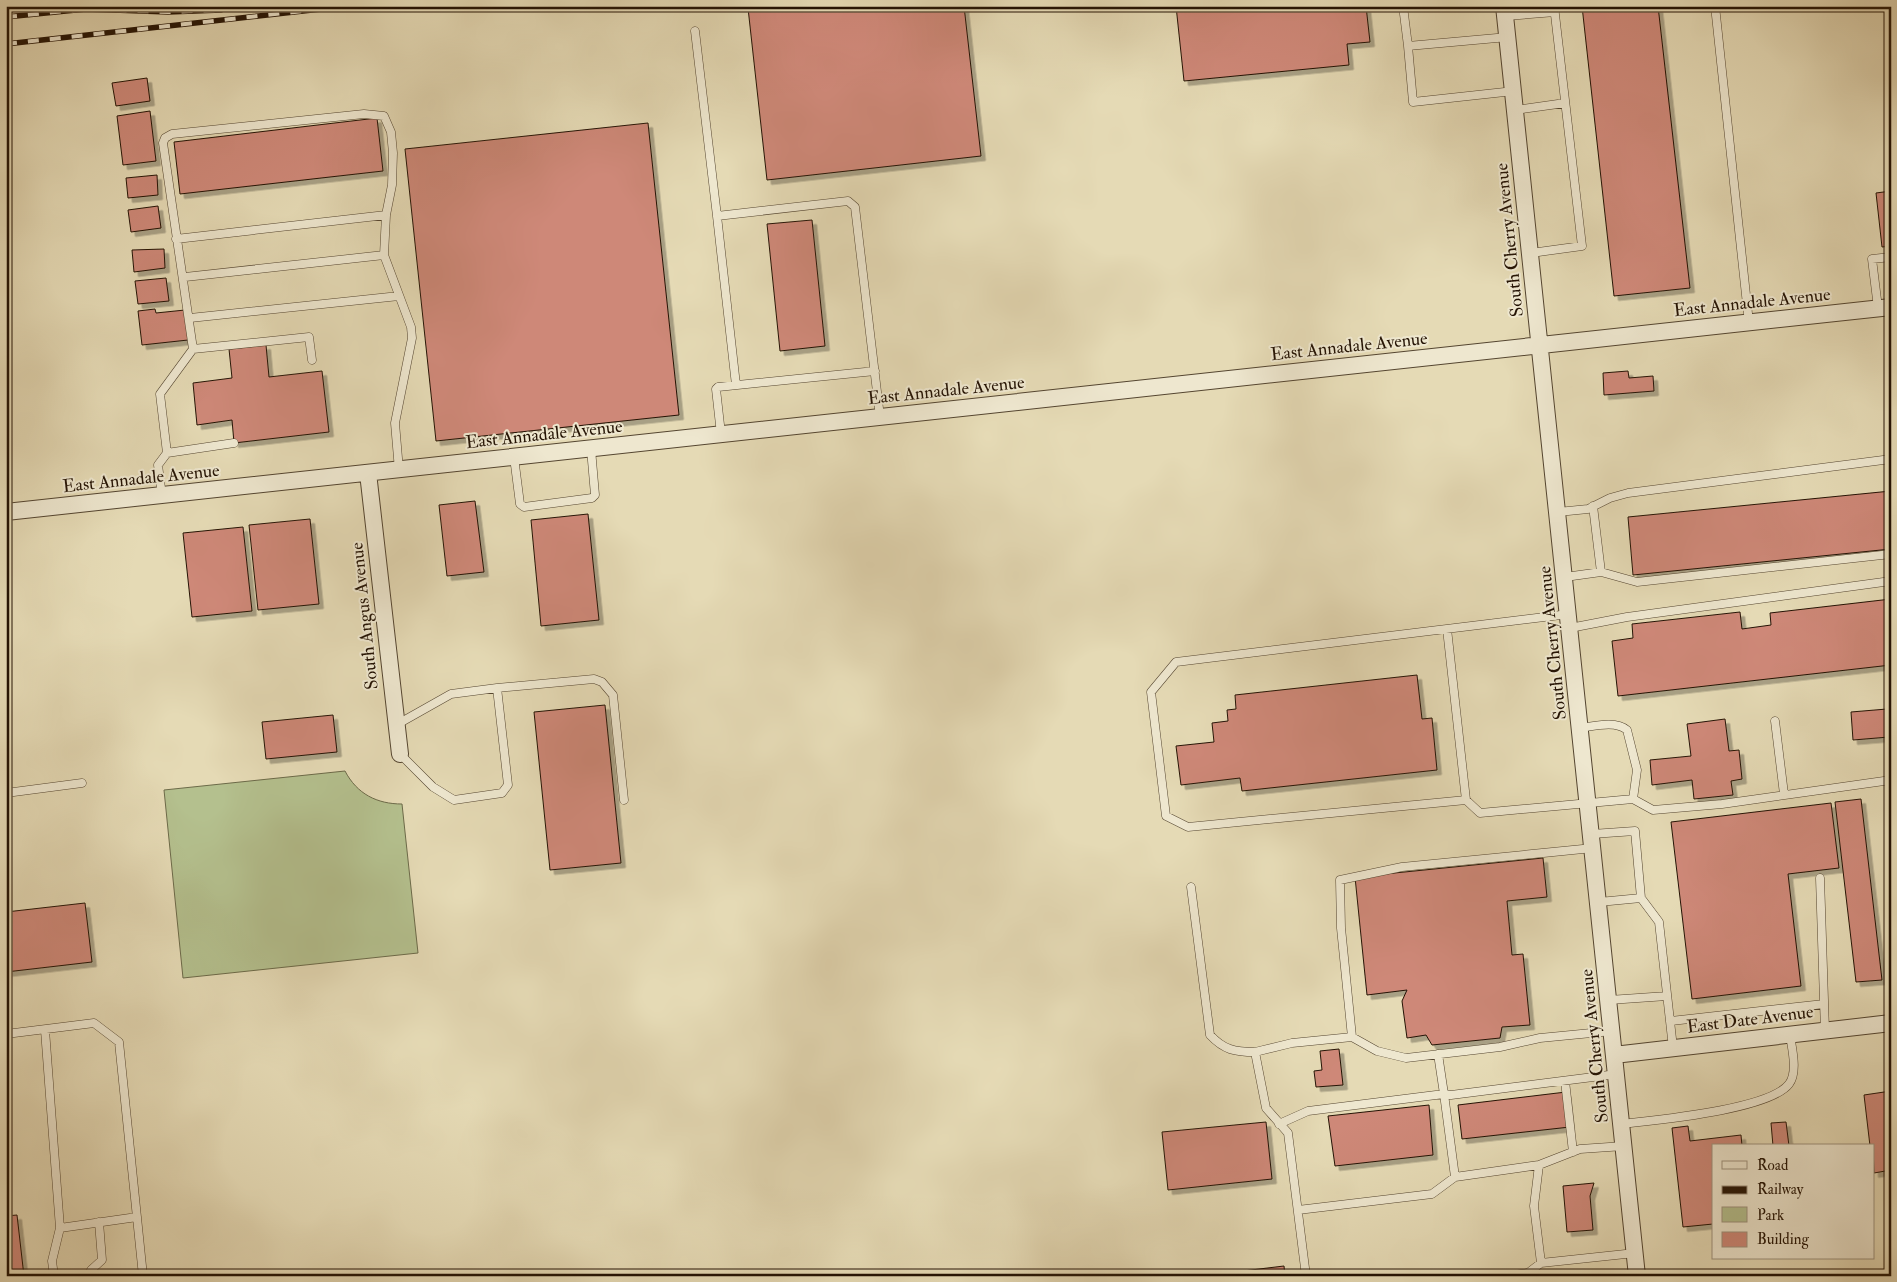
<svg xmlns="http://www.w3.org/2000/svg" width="1897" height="1282" viewBox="0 0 1897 1282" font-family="'IM FELL Double Pica',serif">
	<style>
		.green { fill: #b4c08e; stroke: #6c6a49 }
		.building { fill: #ce8878; stroke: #241304; filter: url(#shadow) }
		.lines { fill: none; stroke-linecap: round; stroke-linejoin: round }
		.lane-casing { stroke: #544530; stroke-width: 9 }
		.street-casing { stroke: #544530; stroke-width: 18 }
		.lane { stroke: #eee7cf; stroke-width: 8 }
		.street { stroke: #eee7cf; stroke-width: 16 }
		.rail-casing { stroke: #241304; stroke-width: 5.5 }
		.rail { stroke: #eee7cf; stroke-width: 4; stroke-dasharray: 11; stroke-linecap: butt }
		.labels { text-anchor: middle; stroke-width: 4; stroke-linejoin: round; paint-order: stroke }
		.street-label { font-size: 18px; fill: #241304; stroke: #eee7cf }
	</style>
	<defs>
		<filter id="shadow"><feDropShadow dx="4.5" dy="4.5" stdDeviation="0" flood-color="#0004"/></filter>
	</defs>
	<rect width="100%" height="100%" fill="#e5dab5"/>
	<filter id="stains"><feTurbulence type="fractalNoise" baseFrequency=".004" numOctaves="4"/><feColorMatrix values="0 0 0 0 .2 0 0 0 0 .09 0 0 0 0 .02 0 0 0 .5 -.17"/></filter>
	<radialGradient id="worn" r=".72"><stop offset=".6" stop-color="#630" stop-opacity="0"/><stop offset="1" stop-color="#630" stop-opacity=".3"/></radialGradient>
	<path class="green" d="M345,771C357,794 377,804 402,804L418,953L183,978L164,790Z"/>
	<path class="building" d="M766,6H964L981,156L767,180L748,8Z
		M1176,6H1366L1370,42L1347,44L1349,65L1184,81Z
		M1582,6H1658L1690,288L1614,296Z
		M147,78L150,101L116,106L112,83Z
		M150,111L156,161L123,165L117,116Z
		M377,118L383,171L180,194L174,142Z
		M648,123L679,415L436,441L405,149Z
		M157,175L158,195L128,198L126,178Z
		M1891,191V246L1882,247L1876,193Z
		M158,206L161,228L131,232L128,210Z
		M812,220L825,346L780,351L767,224Z
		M164,249L165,268L134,272L132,250Z
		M166,278L169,301L138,304L135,281Z
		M155,309L156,313L185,310L188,340L142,345L138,311Z
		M266,345L269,377L322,371L329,432L234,443L232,420L197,425L193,383L232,378L229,349Z
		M1628,371L1629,378L1653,376L1654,391L1604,395L1603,373Z
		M1891,491V549L1633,575L1628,517Z
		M475,501L484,572L447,576L439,505Z
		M588,514L599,620L541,626L531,520Z
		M310,519L319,604L258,610L249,525Z
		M243,527L252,611L192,617L183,533Z
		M1891,599V665L1618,696L1612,641L1633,638L1632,624L1740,612L1742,629L1771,625L1770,613Z
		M1417,675L1422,719L1432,718L1437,770L1242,791L1240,778L1181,785L1176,746L1214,742L1212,723L1228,721L1227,710L1236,709L1235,695Z
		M605,705L621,863L550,870L534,712Z
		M1887,709L1889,737L1853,740L1851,712Z
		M333,715L337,752L266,759L262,722Z
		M1725,719L1729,751L1739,750L1742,779L1731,781L1733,795L1694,799L1692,780L1652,785L1650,760L1691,756L1687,724Z
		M1861,799L1882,980L1856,982L1835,802Z
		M1831,803L1839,868L1788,874L1801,986L1692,999L1671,822Z
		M1543,858L1547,897L1507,901L1512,955L1523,954L1530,1025L1502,1027L1500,1038L1432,1045L1426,1035L1407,1038L1402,1001L1407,990L1367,995L1355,877Z
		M85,903L92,962L6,972V912Z
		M1339,1049L1343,1085L1316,1087L1314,1071L1322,1070L1320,1051Z
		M1891,1091V1170L1874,1173L1873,1146H1870L1864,1095Z
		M1566,1092L1570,1127L1462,1139L1458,1105Z
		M1429,1105L1433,1155L1335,1166L1328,1116Z
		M1266,1122L1272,1179L1168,1190L1162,1132Z
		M1786,1122L1789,1146H1773L1771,1123Z
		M1688,1126L1690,1141L1741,1135L1742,1146H1713V1224L1683,1227L1672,1128Z
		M1594,1183L1590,1196L1593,1230L1567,1232L1563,1186Z
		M17,1215L24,1276H6V1216Z
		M1284,1266L1285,1276H1202Z
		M654,1273V1276H625Z"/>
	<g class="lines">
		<g class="lane-casing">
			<path id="lane" d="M1403,6L1408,46L1508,37
				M1715,6L1749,323
				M1506,16L1555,12
				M695,31L717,216L848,201L855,207L880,417
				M1408,46L1413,102L1514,91
				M1515,110L1565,103
				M717,216L736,385
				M176,239L386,215
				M1531,253L1582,246L1554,6
				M185,277L384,255
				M1878,308L1872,259L1891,257
				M190,318L399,296
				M193,349L309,337L312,360
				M721,434L716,389L718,387L875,371
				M167,453L234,443
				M514,457L520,504L524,507L592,498L595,495L591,449
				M162,496L158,465L167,453L160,394L193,349L163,143L165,138L172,134L364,114L384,116L391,132L393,153L392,185L386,215L384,255L411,327L412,338L395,423L399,470
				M1593,506L1601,572
				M1558,512L1588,509L1610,498L1628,493L1891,459
				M1565,577L1601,572L1637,582L1891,554
				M1569,614L1176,662L1151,692L1166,816L1188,827L1466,800L1480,813L1633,799L1637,770L1627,730C1616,720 1594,726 1580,728
				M1570,628L1627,617L1891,581
				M1447,629L1466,800
				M497,688L594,679L602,682L613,695L624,800
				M1775,721L1784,794
				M396,725L451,694L497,688L508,785L502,793L454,800L433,787L400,754
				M6,793L82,783
				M1633,799L1653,810L1722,804L1891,780
				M1592,834L1635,831L1641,898
				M1820,878L1825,1031
				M1191,887L1210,1035C1224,1050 1235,1052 1255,1052L1266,1108L1288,1133L1306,1276
				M1599,902L1641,898L1659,922L1673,1048
				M1609,1000L1667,996
				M1671,1021L1824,1004
				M45,1030L60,1228L52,1261L54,1276
				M6,1034L94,1023L119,1042L143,1276
				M1352,1037L1341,928L1340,880L1402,867L1593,848
				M1255,1052L1292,1043L1352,1037L1377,1051L1406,1058L1500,1047L1540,1038L1612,1031
				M1438,1054L1444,1094L1451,1095L1617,1074
				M1565,1081L1573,1152
				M1279,1124L1308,1111L1444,1094L1455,1177
				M1622,1124C1655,1120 1769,1110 1789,1084C1798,1072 1792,1049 1790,1035
				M1298,1210L1432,1194L1455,1177L1539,1165
				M60,1228L137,1217
				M1541,1263L1534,1206L1539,1165L1580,1149L1624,1146
				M91,1276V1270L102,1260L99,1222
				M1507,1276L1528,1273L1541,1263L1635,1253"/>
		</g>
		<g class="street-casing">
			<path id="street" d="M1504,6L1637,1276
				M368,473L400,754
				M6,512L1891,307
				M1614,1055L1891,1023"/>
		</g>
		<use href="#lane" class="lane"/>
		<use href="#street" class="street"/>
		<g class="rail-casing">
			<path id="rail" d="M427,6L453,9
				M6,17L86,9L168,12L221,10
				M6,44L348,6"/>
		</g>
		<use href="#rail" class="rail"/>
	</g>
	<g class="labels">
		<g class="street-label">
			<text transform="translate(1509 240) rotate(-96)" y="6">South Cherry Avenue</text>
			<text transform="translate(1752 302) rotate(-6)" y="6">East Annadale Avenue</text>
			<text transform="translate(1349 346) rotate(-6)" y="6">East Annadale Avenue</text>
			<text transform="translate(946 390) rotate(-6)" y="6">East Annadale Avenue</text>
			<text transform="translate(544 434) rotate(-6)" y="6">East Annadale Avenue</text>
			<text transform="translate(141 478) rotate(-6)" y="6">East Annadale Avenue</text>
			<text transform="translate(364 616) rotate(-96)" y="6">South Angus Avenue</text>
			<text transform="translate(1552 643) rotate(-96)" y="6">South Cherry Avenue</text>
			<text transform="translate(1750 1019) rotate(-7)" y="6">East Date Avenue</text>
			<text transform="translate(1594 1046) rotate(-96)" y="6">South Cherry Avenue</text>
		</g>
	</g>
	<rect width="1897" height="1282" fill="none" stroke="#e5dab5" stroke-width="25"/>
	<rect x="8" y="8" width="1882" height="1267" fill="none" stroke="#241304" stroke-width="2.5"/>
	<rect x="12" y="12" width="1872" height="1257" fill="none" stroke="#241304"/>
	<rect x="1712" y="1144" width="162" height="115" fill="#eee7cf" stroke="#9d927e"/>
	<rect x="1722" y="1161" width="25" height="8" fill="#eee7cf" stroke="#9d927e"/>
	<text x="1757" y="1170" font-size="15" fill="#241304">Road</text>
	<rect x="1722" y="1186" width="25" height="8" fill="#241304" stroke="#9d927e"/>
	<text x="1757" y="1194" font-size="15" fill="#241304">Railway</text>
	<rect x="1722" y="1207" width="25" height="15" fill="#b4c08e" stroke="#9d927e"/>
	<text x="1757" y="1220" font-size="15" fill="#241304">Park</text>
	<rect x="1722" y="1232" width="25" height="15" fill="#ce8878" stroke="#9d927e"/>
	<text x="1757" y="1244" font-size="15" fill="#241304">Building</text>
	<rect width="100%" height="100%" filter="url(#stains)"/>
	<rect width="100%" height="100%" fill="url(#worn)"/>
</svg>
